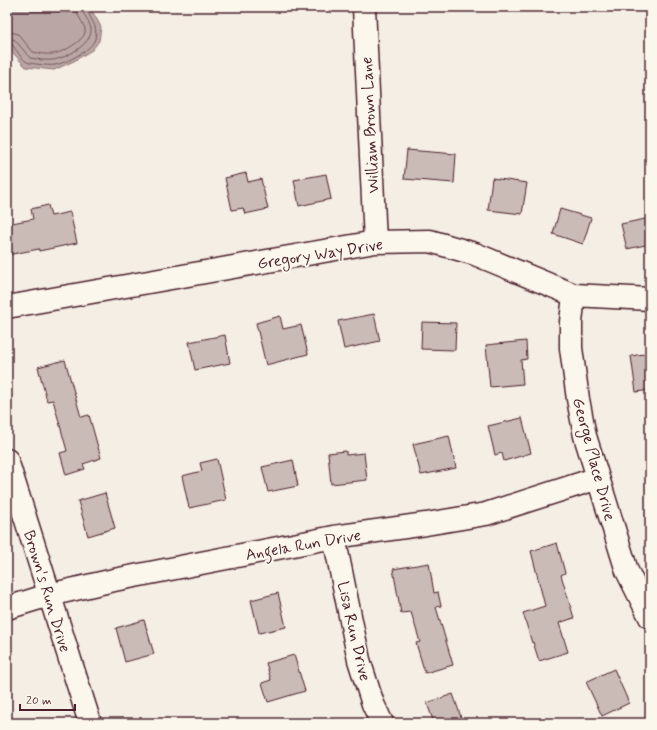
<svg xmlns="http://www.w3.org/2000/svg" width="657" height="730" viewBox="0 0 657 730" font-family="Mynerve,sans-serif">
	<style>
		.water { fill: #baa7a5; stroke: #8d7174 }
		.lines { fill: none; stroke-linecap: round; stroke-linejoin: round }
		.shore { stroke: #77555c; stroke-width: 1 }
		.building { fill: #cabbb6; stroke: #4a1f2b }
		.minor-casing { stroke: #4a1f2b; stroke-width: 25 }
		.minor { stroke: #fbf7ec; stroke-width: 22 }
		.labels { text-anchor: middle; stroke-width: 4; stroke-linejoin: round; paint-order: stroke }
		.street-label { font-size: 16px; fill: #4a1f2b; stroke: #fbf7ec }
	</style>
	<rect width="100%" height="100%" fill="#f4eee4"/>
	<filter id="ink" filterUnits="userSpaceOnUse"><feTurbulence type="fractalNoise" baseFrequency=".025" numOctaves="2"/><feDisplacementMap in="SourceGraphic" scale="8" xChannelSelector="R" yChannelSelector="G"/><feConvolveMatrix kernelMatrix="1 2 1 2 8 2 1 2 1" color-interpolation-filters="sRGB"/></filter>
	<g filter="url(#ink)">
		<path class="water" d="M7,7H90L101,27L99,41L92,50L74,61L54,70L26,67L14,54L7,44Z"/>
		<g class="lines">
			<path class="shore" d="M7,31L18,34L33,52C39,53 46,55 52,54C60,54 87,40 85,30C84,22 76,16 76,7
				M7,37L15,40L30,58C37,59 45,61 52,60C65,59 92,44 91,30C91,22 82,15 82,7
				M7,42L11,43C16,49 21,59 27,62C31,64 51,66 55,65C66,63 92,50 95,39C99,24 88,19 87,7"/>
		</g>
		<path class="building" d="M407,150L456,154L454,183L404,179Z
			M246,173L248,182L261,179L268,209L245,214L243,208L232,210L225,178Z
			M326,174L331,199L299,206L294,180Z
			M492,178L527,183L522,214L488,210Z
			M48,205L51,216L70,212L77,243L39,251V249L7,255V224L33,219L31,209Z
			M560,209L591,218L583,244L553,234Z
			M650,218V244L627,249L621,224Z
			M374,314L380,341L344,349L338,321Z
			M280,316L283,329L301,325L308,354L266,365L256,323Z
			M422,322L456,323L455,350L421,349Z
			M225,335L230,363L195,370L189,342Z
			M526,341L527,359L521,360L523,384L490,387L486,345Z
			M650,353V390L636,392L631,356Z
			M65,360L81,417L89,415L101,458L83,464L85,469L66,475L60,453L67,451L53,400L47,401L38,367Z
			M522,418L531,453L504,461L502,453L495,455L488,426Z
			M449,436L456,468L421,475L413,444Z
			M346,451V455L364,453L367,480L331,484L328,453Z
			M217,459L226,500L189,508L182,476L202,471L200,463Z
			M293,460L298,486L268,492L262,467Z
			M105,493L115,528L88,536L78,501Z
			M557,543L565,573L561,575L574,618L559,623L568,652L539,661L533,642L532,643L523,613L545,606L531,551Z
			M429,563L434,593L438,592L441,606L436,607L453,665L425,673L416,643L420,642L411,612L401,613L393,569Z
			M278,593L286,627L259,633L251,600Z
			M144,620L154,654L125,662L116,628Z
			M294,655L305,691L268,702L262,683L271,680L266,663Z
			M614,669L629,703L602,716L586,682Z
			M453,694L463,723H434L427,703Z"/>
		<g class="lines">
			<g class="minor-casing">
				<path id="minor" d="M364,7L375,242
					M574,295L571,322V348L578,399L585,436L627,571L650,617
					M7,307L375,242L430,241L475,254L574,295L650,299
					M7,460L90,723
					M334,537L359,660L373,704L382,723
					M7,608L49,595L114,580L334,537L426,524L486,514L598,478"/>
			</g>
			<use href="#minor" class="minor"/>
		</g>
	</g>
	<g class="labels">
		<g class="street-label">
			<text transform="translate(369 125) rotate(-93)" y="6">William Brown Lane</text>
			<text transform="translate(320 253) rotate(-9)" y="6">Gregory Way Drive</text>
			<text transform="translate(595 459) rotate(75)" y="6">George Place Drive</text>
			<text transform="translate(303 544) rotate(-10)" y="6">Angela Run Drive</text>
			<text transform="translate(48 591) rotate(73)" y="6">Brown's Run Drive</text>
			<text transform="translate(355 631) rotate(77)" y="6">Lisa Run Drive</text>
		</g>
	</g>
	<rect width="657" height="730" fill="none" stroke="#fbf7ec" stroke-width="24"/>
	<rect x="12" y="12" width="633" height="706" fill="none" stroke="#4a1f2b" stroke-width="1.5" filter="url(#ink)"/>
	<path d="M20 704v6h55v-6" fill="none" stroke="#4a1f2b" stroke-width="2"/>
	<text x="26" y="704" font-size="12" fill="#4a1f2b" stroke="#fbf7ec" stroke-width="3" paint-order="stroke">20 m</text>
</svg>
